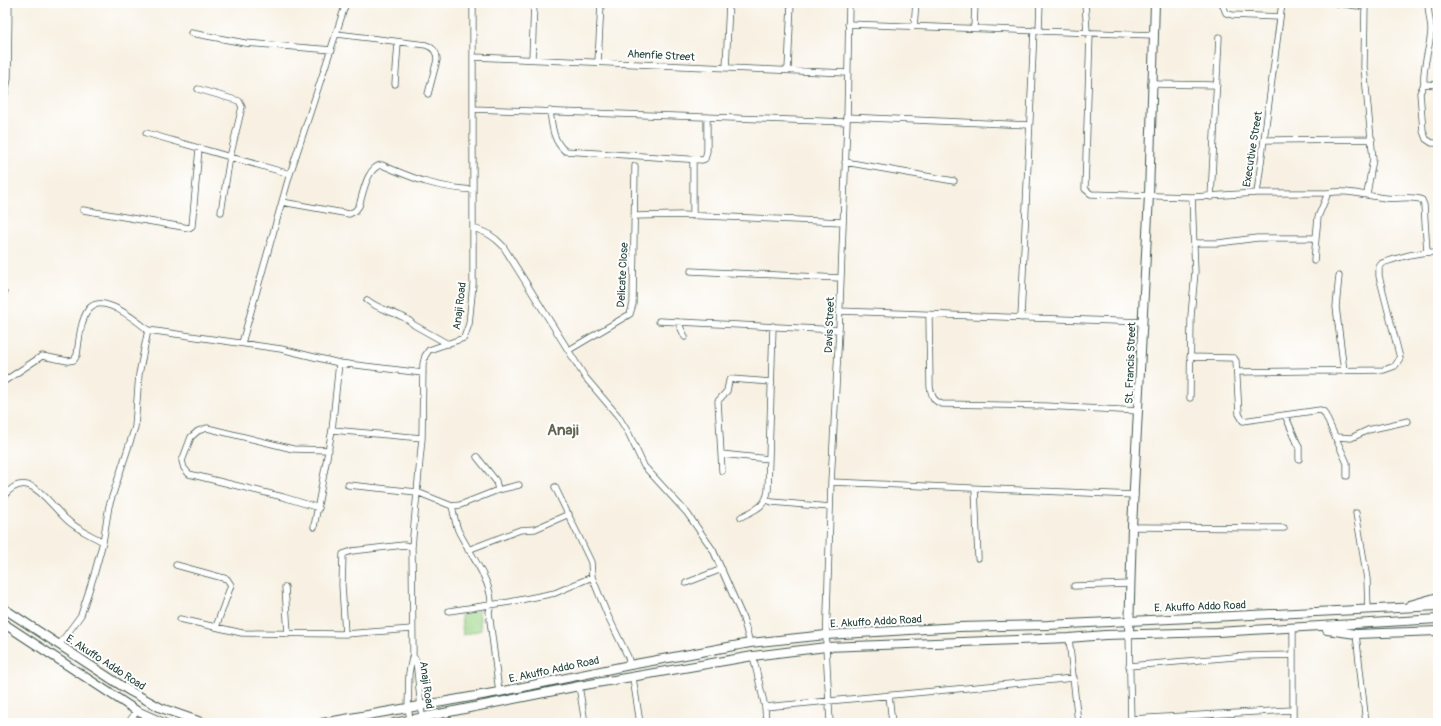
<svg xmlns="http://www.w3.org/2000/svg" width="1441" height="726" viewBox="0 0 1441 726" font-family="Pangolin,sans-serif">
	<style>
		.green { fill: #9ed689; stroke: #5e8a5e }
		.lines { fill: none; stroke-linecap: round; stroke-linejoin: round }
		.street-casing { stroke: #40584e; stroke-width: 7 }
		.secondary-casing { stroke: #40584e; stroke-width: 10 }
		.street { stroke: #fff; stroke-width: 5.5 }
		.secondary { stroke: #fff; stroke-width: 8 }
		.labels { text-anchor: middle; stroke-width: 4; stroke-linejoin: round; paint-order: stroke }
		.street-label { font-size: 11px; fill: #1f3d34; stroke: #fff }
		.district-label { font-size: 15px; font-weight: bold; fill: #616551; stroke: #fff }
	</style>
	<rect width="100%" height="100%" fill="#fff"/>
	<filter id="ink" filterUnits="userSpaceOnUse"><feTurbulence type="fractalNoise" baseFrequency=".025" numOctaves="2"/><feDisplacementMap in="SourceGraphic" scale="8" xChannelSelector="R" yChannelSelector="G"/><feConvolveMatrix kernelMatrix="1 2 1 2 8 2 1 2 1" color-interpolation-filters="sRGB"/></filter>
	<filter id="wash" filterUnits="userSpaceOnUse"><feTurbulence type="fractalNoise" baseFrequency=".012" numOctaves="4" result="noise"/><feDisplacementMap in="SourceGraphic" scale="16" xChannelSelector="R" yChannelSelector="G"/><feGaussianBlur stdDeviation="0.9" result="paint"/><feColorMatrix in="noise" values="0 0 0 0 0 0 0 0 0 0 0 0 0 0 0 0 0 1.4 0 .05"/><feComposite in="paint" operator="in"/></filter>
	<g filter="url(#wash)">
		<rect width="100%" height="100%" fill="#f8f1e3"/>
		<path class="green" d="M479,610L481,630L463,635L461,615Z"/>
	</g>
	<g filter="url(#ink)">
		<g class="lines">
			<g class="street-casing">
				<path id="street" d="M1085,3L1087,32
					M1222,3L1226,13L1232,15L1280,17
					M1337,3L1365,7
					M1365,3L1364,67L1373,159L1367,194
					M1428,3C1428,13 1431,22 1431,31C1430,49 1422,66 1424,84L1438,85
					M848,24L1153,35
					M914,26L916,3
					M974,28L975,3
					M1039,30L1040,3
					M1431,31H1438
					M191,33L245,43L332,50
					M1090,33L1085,189L1091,194L1192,197L1257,193L1282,3
					M337,34L426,45C434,48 437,52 437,60L428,94
					M474,57L847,73
					M532,59L534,3
					M598,62L601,3
					M726,68L729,3
					M788,70L791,3
					M395,84L398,43
					M1151,84L1217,85
					M1424,84L1420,93L1423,131L1426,139L1432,143H1438
					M198,89L239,101L242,107L230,157L221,212
					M3,103L8,79L9,3
					M473,109L847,122
					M550,111C552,126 553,141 565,151L702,160L705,159L707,151V117
					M846,117L1029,125
					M146,133L290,174
					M1265,140L1372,139
					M845,162L954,181
					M1257,193H1328
					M1211,197L1219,37
					M282,202L349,214L355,211L359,206C363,194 367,166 382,165C417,180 435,187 473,190
					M83,210L189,228L192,226L199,149
					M634,216L681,215L842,222
					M693,216V160
					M473,228C486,232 494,236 503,246L585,377L618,416L629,434L644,466L687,513L713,550L743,618L750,643
					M1316,238L1318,217L1328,193C1347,189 1366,196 1385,198C1398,200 1410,195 1422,200L1424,205L1427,252
					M1194,243H1219L1257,238H1316L1314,261
					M691,271L840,278
					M1339,276L1336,307L1344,371
					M3,294L4,293
					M367,300C383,313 402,312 414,325L448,344
					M839,311L1143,322
					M929,315L930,387C932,396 933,401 942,404L1045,406L1139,411
					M1021,318L1034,30
					M659,321L839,330
					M678,322L685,337
					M242,343L289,177L346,3
					M569,350L630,314L633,304L635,166
					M1190,357L1234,358L1236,361L1239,414L1243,421L1320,410L1324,412L1347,463V476
					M1237,372L1384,370L1395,366L1400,358L1379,276V267L1382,263C1401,257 1419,251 1438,252
					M3,382L42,356L68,361L74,360L77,355C79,341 80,322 88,310C101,291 137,321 148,330
					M1190,398L1191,316L1195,272L1192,197
					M1285,415L1299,447V459
					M332,430L422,438
					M1337,437L1351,438L1368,430L1408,421
					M721,454L769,459
					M477,457L496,481L498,490
					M722,471L718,401L727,391L729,381L731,379L771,382
					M831,482L1135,495
					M348,485L417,492L452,506L460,505L498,490L519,485
					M555,487L591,562L592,577L607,614L628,657L630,665
					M975,489L978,558
					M3,497C28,465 47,502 66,519C76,529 91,535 103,542
					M767,500L772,502L830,507
					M452,506C454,514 455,522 458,530C468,552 499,589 489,612L499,692
					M319,508L283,497L189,474L184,468L182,461L191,437L198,431L207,428L293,449L329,450
					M1356,513L1367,579L1368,610
					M741,517C754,510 765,508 768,491L773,326
					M314,527L332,430L339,363
					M1132,527L1284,528
					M468,550L520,530L535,529L569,514
					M176,565L227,579L231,585L216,627
					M686,583L722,569
					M1074,586L1130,584
					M285,587L288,634
					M449,611L510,602L555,593L592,577
					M180,619L242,633L345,634L412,629
					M345,634L342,585L343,554L352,551L404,545L412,547
					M1129,634L1131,723
					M1356,634L1366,723
					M1069,638L1078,723
					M59,645L81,615L94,575L103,542L109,506L135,427L139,374L148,330L281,349L339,363L423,373
					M413,656L416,660L422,717
					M753,656L765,707L766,723
					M1129,666L1246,656L1293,655
					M633,678L640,723
					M579,686L585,723
					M889,695L892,723
					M765,707L1074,678
					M410,719L408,708L409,673L413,653L412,547L422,438L423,364L425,356L429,350L464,338L469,324L473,284V3
					M1131,719L1292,710
					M128,723L137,711
					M830,723L826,647L831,482L839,330L847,122L849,3
					M1293,723V628
					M1408,723L1438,721"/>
			</g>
			<g class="secondary-casing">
				<path id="secondary" d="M1410,605L1438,597
					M3,608L128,690L161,708L204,723
					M3,623L137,711L164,723
					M1327,630L1356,634L1438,631
					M1129,634L1132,527L1149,195L1155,3
					M322,723L499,692L630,665L750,643L826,635L959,627L1048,625L1438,606
					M394,723L579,686L753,656L826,647L1069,638L1105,635L1217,632L1438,619"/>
			</g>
			<use href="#street" class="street"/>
			<use href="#secondary" class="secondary"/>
		</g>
	</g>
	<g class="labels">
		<g class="street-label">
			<text transform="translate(661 55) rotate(3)" y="4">Ahenfie Street</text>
			<text transform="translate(1252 149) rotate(-81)" y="4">Executive Street</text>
			<text transform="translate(622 275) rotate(-87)" y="4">Delicate Close</text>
			<text transform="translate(459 306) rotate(-83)" y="4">Anaji Road</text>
			<text transform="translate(829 325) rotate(-88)" y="4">Davis Street</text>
			<text transform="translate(1130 363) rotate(-88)" y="4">St. Francis Street</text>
			<text transform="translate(1200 606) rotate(-2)" y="4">E. Akuffo Addo Road</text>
			<text transform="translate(876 621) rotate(-3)" y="4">E. Akuffo Addo Road</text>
			<text transform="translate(106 662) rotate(33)" y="4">E. Akuffo Addo Road</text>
			<text transform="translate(554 669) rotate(-12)" y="4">E. Akuffo Addo Road</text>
			<text transform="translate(427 685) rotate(82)" y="4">Anaji Road</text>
		</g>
		<g class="district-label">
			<text x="563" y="435">Anaji</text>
		</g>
	</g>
	<rect width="1441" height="726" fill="none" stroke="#fff" stroke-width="16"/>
</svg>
